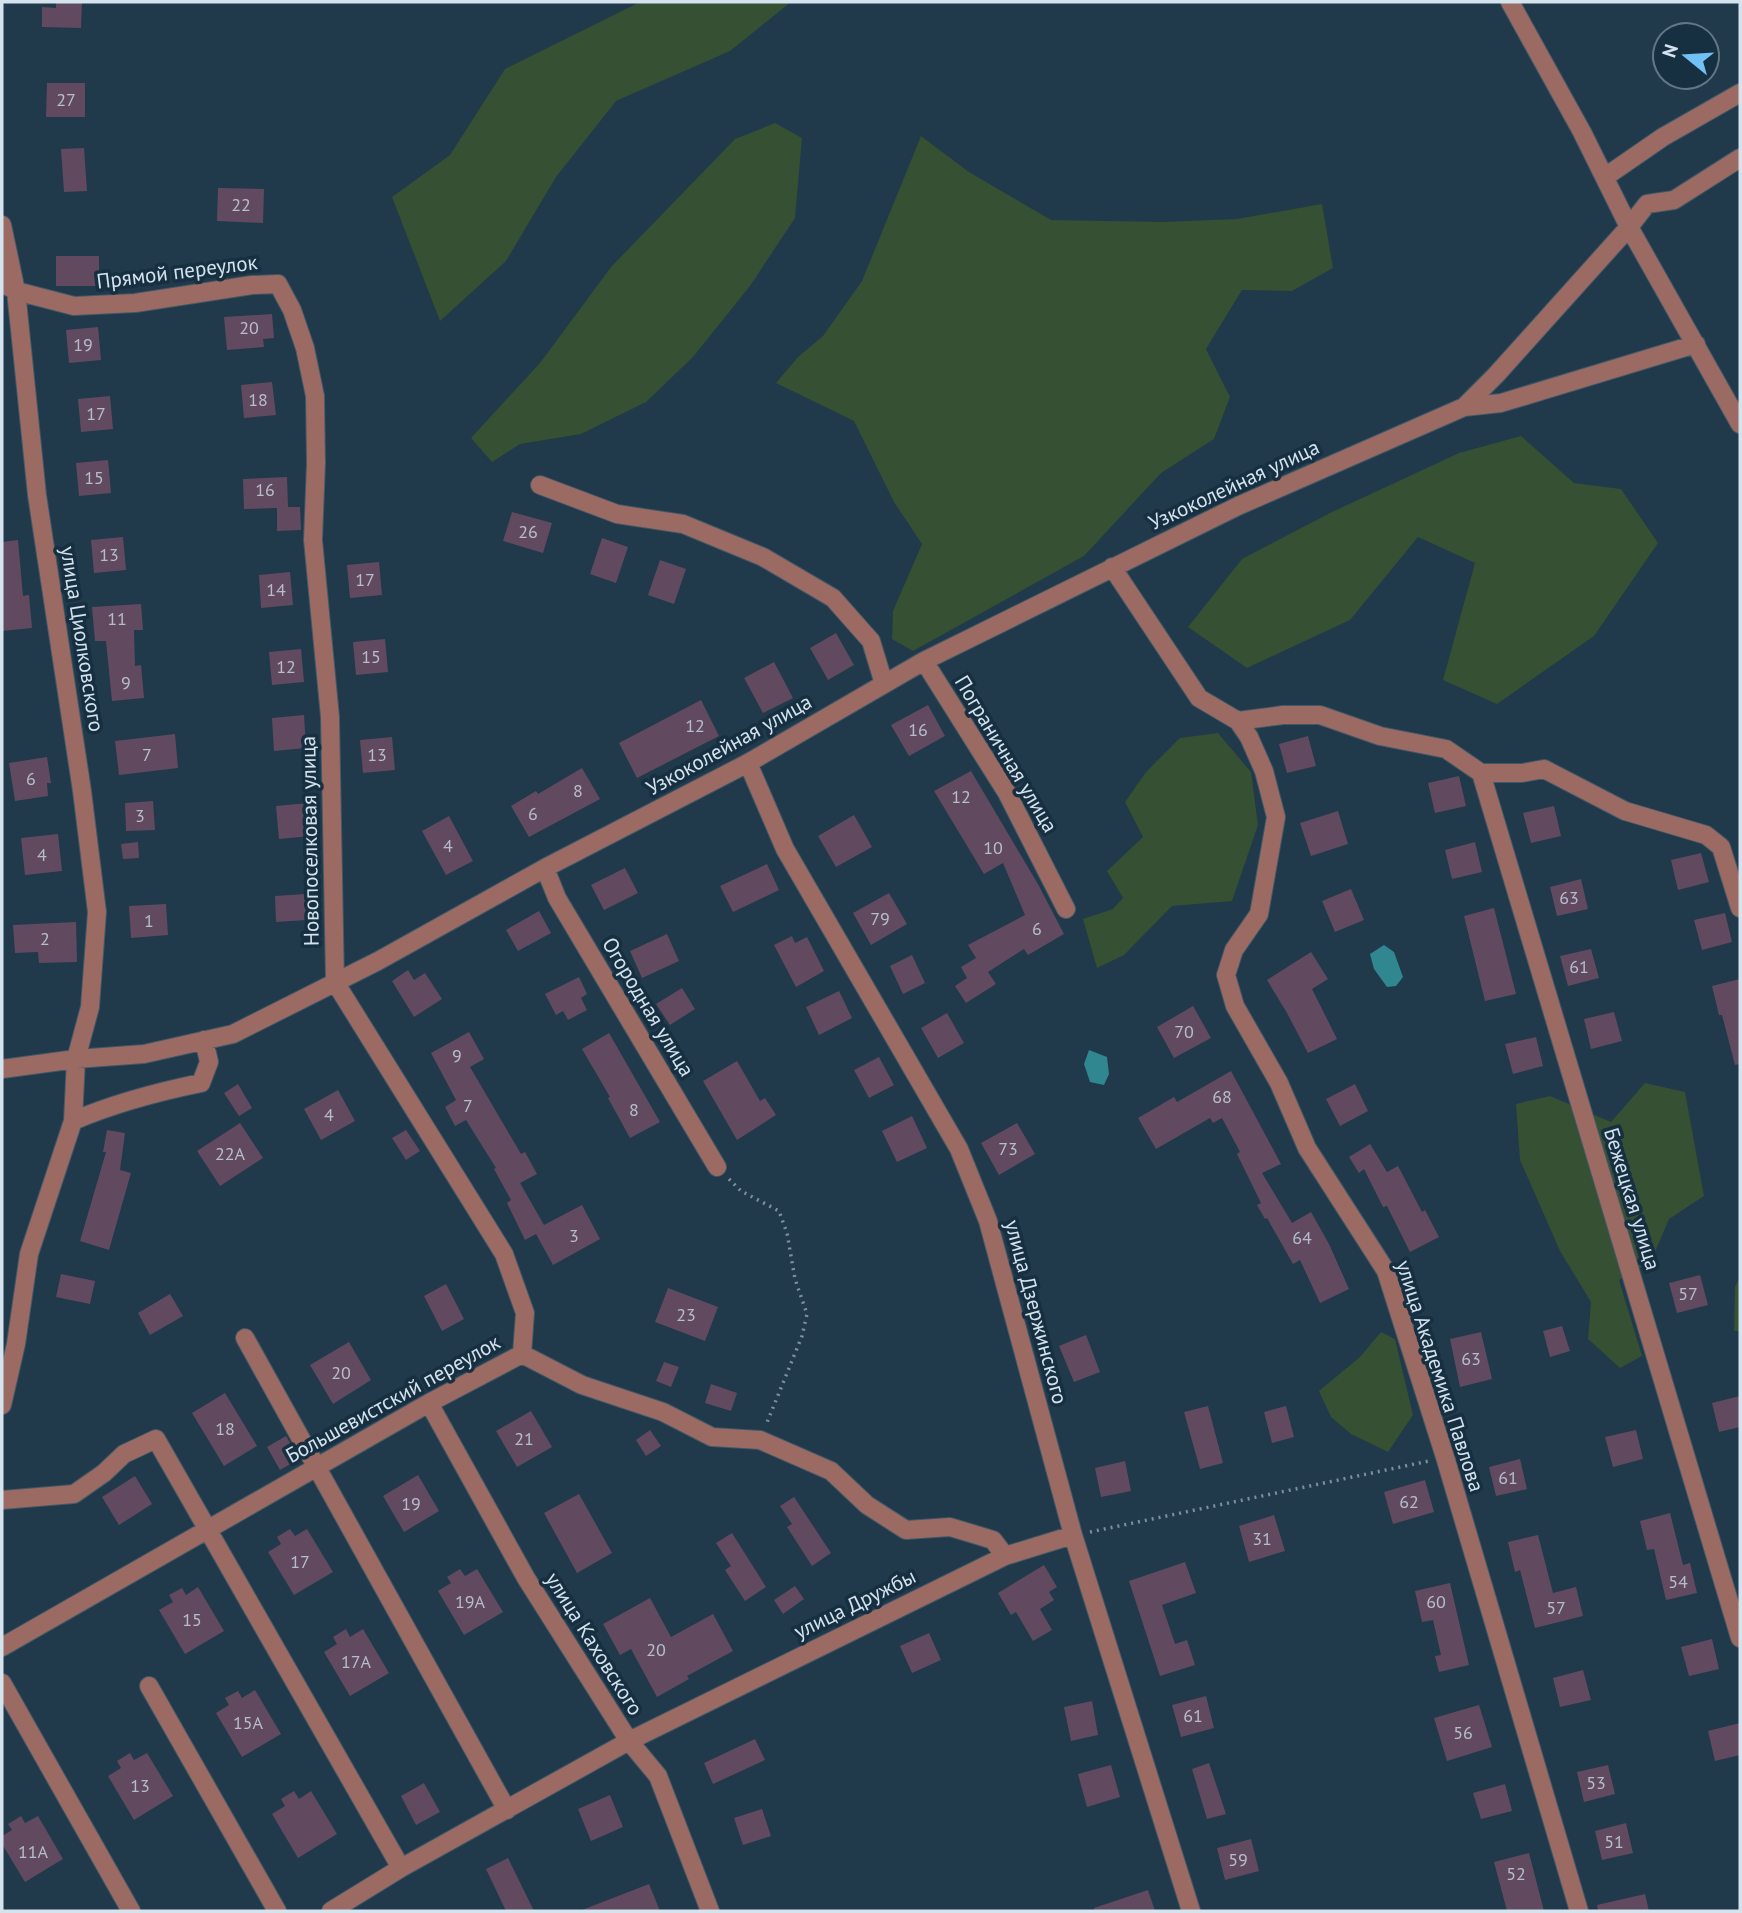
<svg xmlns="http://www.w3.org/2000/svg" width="1742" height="1913" viewBox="0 0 1742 1913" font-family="'PT Sans',sans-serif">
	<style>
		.green { fill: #355032 }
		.water { fill: #308790 }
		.building { fill: #614a60 }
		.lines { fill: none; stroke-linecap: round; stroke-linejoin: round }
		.minor-casing { stroke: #405868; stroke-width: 20 }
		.path { stroke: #7c909f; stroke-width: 3.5; stroke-dasharray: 2 5; stroke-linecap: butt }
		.minor { stroke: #9b6a62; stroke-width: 18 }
		.labels { text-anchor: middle; stroke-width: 7; stroke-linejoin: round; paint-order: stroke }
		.number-label { font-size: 18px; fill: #b7bdca }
		.street-label { font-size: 21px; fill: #d4e3ee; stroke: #162f41 }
	</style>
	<rect width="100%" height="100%" fill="#20394b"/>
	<path class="green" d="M640,2H791L730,51L616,101L556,177L506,261L440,321L392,197L450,155L505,69Z
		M775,123L802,138L795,218L750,286L693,357L646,402L581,434L520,444L492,462L471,438L540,363L611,267L735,139Z
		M921,136L969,172L1051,220L1164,222L1237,219L1322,204L1333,268L1292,291L1242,290L1206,349L1230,397L1214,439L1161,473L1084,556L913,651L892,639L893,611L922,544L894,502L854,421L776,383L798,357L823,336L862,281Z
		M1521,436L1574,483L1621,489L1658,543L1594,636L1497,704L1443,680L1475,563L1418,537L1350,620L1247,668L1188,627L1242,559L1330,513L1459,453Z
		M1218,733L1251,772L1258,825L1232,901L1172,906L1124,955L1097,968L1083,919L1113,909L1123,898L1107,871L1143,837L1125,802L1146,772L1180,738Z
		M1645,1083L1685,1092L1704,1196L1669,1219L1651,1261L1619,1280L1642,1356L1620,1368L1588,1339L1591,1302L1560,1251L1520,1160L1516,1104L1550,1096L1611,1122Z
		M1740,1277V1331H1734L1735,1287Z
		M1381,1332L1395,1339L1413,1415L1388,1452L1351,1434L1331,1417L1319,1391L1360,1357Z"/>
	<path class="water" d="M1384,945L1394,952L1403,977L1396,986L1387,987L1374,969L1370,954Z
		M1089,1050L1107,1057L1109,1074L1104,1085L1090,1082L1084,1064Z"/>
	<path class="building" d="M56,2H82L81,28L42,27V7L56,8Z
		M47,83H85V117H46Z
		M84,148L87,191L64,192L61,149Z
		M218,188L264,189L263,223L217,221Z
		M56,256H99V286H56Z
		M272,314L274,338L263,339L264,347L227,350L224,317Z
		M98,327L101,360L69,363L66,330Z
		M272,382L276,415L244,418L241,385Z
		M110,396L113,429L81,432L78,399Z
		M108,460L111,493L79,496L76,463Z
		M287,477L288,507H300L301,530L277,531V508L244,509L243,479Z
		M512,512L552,523L543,553L503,541Z
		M123,537L126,570L94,573L91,540Z
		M602,538L628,547L616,583L590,574Z
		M18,540L23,596L29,595L32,628L2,631V542Z
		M660,560L686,569L674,604L648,595Z
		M379,562L382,595L350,598L347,565Z
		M290,572L293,605L261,608L259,575Z
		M141,604L143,630H134L135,666L141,665L144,698L112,701L106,641H95L92,607Z
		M836,633L854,665L828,680L810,648Z
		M385,639L388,672L356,675L353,642Z
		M301,649L304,682L272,685L269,652Z
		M774,662L793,698L763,713L744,678Z
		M701,700L719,736L637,778L619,743Z
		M928,705L945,736L909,756L891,725Z
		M304,715L306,748L274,751L272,718Z
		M175,734L178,768L119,775L115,741Z
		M1308,736L1316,766L1287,773L1279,744Z
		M392,737L395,770L363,773L360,740Z
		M47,757L51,783H47L48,796L15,801L9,763Z
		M582,768L600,799L529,837L511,806L536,791L538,794Z
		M971,771L1039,886L1064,934L1028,955L1024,949L988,972L996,984L966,1003L955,986L967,978L961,967L976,958L968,945L1025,915L1003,863L984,874L934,791Z
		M1459,776L1466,806L1435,813L1428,783Z
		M153,801L155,830L126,831L125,803Z
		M308,803L311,836L279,839L276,806Z
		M1554,806L1561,836L1531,843L1523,813Z
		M1338,811L1348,844L1311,856L1300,823Z
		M854,815L872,847L836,867L818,836Z
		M449,816L473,861L446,875L422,831Z
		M58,834L62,871L25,875L21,838Z
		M138,842L139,858L123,859L121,844Z
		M1475,842L1482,872L1452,879L1445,850Z
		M1701,853L1709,882L1678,890L1671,860Z
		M767,864L779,890L733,912L720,886Z
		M625,868L638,893L604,910L591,885Z
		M1581,879L1588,909L1557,916L1550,887Z
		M1351,889L1364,920L1335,932L1322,901Z
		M889,893L907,924L871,945L853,913Z
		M305,894L307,920L276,922L275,896Z
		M166,904L168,935L131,938L129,906Z
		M1494,908L1516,994L1485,1001L1464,916Z
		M539,911L551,933L518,951L506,930Z
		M1725,913L1732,942L1702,950L1694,920Z
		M76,922L77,962L39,963L38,952L15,953L13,925Z
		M667,934L679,961L642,978L630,951Z
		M792,936L795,943L807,937L824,971L796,987L774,945Z
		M1591,949L1599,978L1568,986L1560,956Z
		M1311,952L1328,979L1312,989L1337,1039L1308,1053L1287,1013L1267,980Z
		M912,955L925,983L903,994L890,966Z
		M408,970L414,980L425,973L442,999L414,1017L392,981Z
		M579,977L587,994L581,998L587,1010L568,1020L563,1011L556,1015L545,994Z
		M1740,979V1064L1735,1065L1722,1015H1719L1712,986Z
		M682,988L695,1009L670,1025L656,1004Z
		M839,991L852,1018L819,1035L806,1007Z
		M1193,1006L1211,1038L1174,1058L1157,1027Z
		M1614,1012L1622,1041L1591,1049L1584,1019Z
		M947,1013L964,1043L938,1058L921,1028Z
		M469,1032L484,1059L470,1067L521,1154L525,1152L537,1174L520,1183L544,1225L582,1205L600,1239L553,1265L536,1234L525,1240L507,1203L511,1200L494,1169L496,1168L466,1120L455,1126L445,1107L456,1100L431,1053Z
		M609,1033L660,1122L630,1138L608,1098L610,1097L582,1049Z
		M1536,1037L1543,1066L1513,1074L1505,1044Z
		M879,1057L894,1085L869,1098L854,1070Z
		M737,1061L760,1101L765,1098L776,1115L737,1140L703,1081Z
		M1231,1071L1281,1164L1262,1173L1292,1223L1311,1212L1329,1244L1349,1289L1320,1303L1300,1260L1293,1264L1267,1218L1265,1219L1257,1205L1261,1203L1237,1154L1240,1152L1222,1118L1213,1123L1210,1118L1156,1149L1138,1118L1174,1097L1177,1102Z
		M238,1084L252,1108L239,1116L224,1093Z
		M1355,1084L1368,1111L1340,1126L1326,1099Z
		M338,1090L355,1121L321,1140L304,1109Z
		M912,1116L927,1148L897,1162L882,1131Z
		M240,1123L263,1158L220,1186L197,1151Z
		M1017,1123L1035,1154L999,1175L981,1143Z
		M107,1130L125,1133L120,1170L131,1173L109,1250L80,1241L106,1152H103Z
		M406,1130L420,1151L406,1160L392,1138Z
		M1370,1144L1387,1172L1398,1166L1422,1212L1425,1210L1439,1237L1410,1252L1387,1206L1383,1207L1364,1169L1359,1173L1349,1157Z
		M61,1274L95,1281L90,1304L56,1297Z
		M1700,1275L1708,1305L1677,1313L1669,1283Z
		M446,1284L464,1319L442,1331L424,1296Z
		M668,1288L718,1307L705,1341L655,1322Z
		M170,1294L183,1316L150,1335L138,1313Z
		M1562,1326L1570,1351L1550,1357L1543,1331Z
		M1481,1332L1492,1379L1460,1387L1450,1339Z
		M1086,1335L1100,1372L1074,1382L1059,1346Z
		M349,1342L371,1380L333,1404L310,1365Z
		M664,1362L679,1367L671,1387L656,1381Z
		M711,1384L737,1393L731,1411L705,1403Z
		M225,1393L257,1446L224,1466L192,1413Z
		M1740,1396V1427L1719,1432L1712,1403Z
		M1208,1406L1223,1463L1200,1469L1184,1412Z
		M1286,1406L1294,1437L1272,1443L1264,1412Z
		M531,1411L552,1447L517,1467L496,1431Z
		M650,1430L661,1446L646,1456L636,1440Z
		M1636,1430L1643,1459L1613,1467L1605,1437Z
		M286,1436L299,1459L280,1470L267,1447Z
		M1520,1459L1527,1489L1496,1496L1489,1467Z
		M1125,1461L1131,1491L1101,1497L1095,1468Z
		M418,1475L439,1511L404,1532L383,1496Z
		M135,1476L152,1504L119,1525L102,1497Z
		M1425,1480L1434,1512L1393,1524L1384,1492Z
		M579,1494L612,1553L577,1573L544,1513Z
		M794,1497L831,1553L812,1566L787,1527L792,1524L780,1506Z
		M1670,1513L1683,1565L1690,1563L1697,1593L1666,1600L1654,1549L1647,1550L1640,1521Z
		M1274,1515L1285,1551L1249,1562L1239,1526Z
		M290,1529L295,1536L307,1529L333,1572L294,1595L268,1552L281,1544L277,1537Z
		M732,1533L766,1587L745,1601L725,1570L731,1566L716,1543Z
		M1538,1535L1553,1593L1576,1587L1583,1616L1535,1628L1520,1570L1515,1572L1508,1542Z
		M1185,1562L1196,1593L1162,1605L1175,1644L1187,1640L1195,1665L1160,1676L1129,1581Z
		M1044,1565L1057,1587L1049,1592L1054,1600L1040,1609L1052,1630L1033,1641L1016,1612L1011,1615L998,1593Z
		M460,1569L465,1576L477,1569L503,1612L464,1635L438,1591L451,1583L447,1577Z
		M1450,1583L1469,1665L1439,1672L1435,1656L1441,1655L1433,1620L1422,1622L1415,1591Z
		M795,1586L804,1599L783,1614L774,1600Z
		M198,1587L224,1631L185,1654L159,1610L173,1602L169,1595L182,1588L186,1595Z
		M650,1598L671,1637L713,1614L733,1651L687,1676L689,1679L657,1697L631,1649L620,1655L603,1624Z
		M346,1629L350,1637L363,1629L389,1673L350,1696L324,1652L337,1644L333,1637Z
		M929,1633L941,1660L912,1673L900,1646Z
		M1712,1639L1719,1669L1689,1676L1681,1647Z
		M1583,1670L1591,1700L1560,1707L1553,1678Z
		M255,1690L281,1734L242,1757L216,1713L229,1705L225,1698L238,1691L242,1698Z
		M1206,1696L1214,1728L1181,1737L1172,1705Z
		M1092,1701L1098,1735L1071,1741L1064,1707Z
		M1479,1705L1492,1747L1447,1761L1434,1718Z
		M1740,1723V1755L1715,1761L1708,1731Z
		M755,1739L765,1760L713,1784L704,1763Z
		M130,1753L134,1760L147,1753L173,1796L134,1820L108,1776L121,1768L117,1761Z
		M1209,1763L1226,1814L1207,1819L1192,1769Z
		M1111,1765L1120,1797L1087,1807L1078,1774Z
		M1608,1765L1615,1794L1584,1802L1577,1772Z
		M424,1783L440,1812L416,1825L401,1796Z
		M1505,1784L1512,1811L1481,1819L1473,1793Z
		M294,1791L299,1799L311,1791L337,1834L298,1858L272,1814L285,1806L281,1799Z
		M610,1795L623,1827L591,1841L578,1809Z
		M762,1809L771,1836L743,1845L734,1818Z
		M21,1816L25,1823L38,1816L63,1859L25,1882L2,1844V1836L12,1830L8,1824Z
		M1626,1823L1633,1853L1602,1860L1595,1831Z
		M1251,1839L1259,1871L1225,1880L1217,1848Z
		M1529,1853L1544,1911H1507L1494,1862Z
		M508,1858L534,1911H506L486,1869Z
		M649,1884L660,1911H582V1910Z
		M1148,1890L1155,1911H1095L1094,1908Z
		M1645,1894L1649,1911H1598L1597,1905Z"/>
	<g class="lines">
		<g class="minor-casing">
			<path id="minor" d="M1510,2L1582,132L1629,227L1740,424
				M1605,177L1663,137L1740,93
				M2,225L16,291L37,495L82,791L97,912L90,1007L76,1059L73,1121L29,1254L16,1344L2,1405
				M2,283L16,291L74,306L135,303L252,285L278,284L292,310L305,348L315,396L316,463L313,540L330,717L335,982L504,1254L525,1313L522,1354
				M1464,407L1496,375L1629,227L1647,204L1674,200L1740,158
				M540,485L617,514L683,524L763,557L833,598L871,641L884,684
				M1112,567L1199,698L1238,721L1249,737L1264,771L1276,817L1259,914L1234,950L1226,975L1235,1006L1279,1083L1307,1148L1386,1271L1445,1457L1579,1911
				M924,661L1007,793L1066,909
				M1238,721L1283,715H1320L1380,736L1446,749L1481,773
				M748,763L785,849L959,1149L988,1221L1073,1535L1191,1911
				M1481,773L1740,1638
				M1481,773H1522L1544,769L1625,811L1706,835L1721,847L1740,908
				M545,868L557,898L717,1167
				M2,1069L76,1059L144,1054L233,1034L378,961L545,868L748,763L924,661L1238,506L1464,407L1501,403L1696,344
				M73,1121C115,1103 157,1092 201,1083L209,1062L204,1040
				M245,1338L507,1810
				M429,1403L526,1578L629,1741L658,1776L710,1911
				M2,1500L74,1494L104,1473L124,1454L156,1439L401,1868
				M2,1647L429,1403L522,1354L582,1385L663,1412L712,1437L760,1440L831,1471L867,1505L906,1530L950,1527L993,1540L1005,1556
				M2,1683L131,1911
				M149,1686L277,1911
				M331,1911L401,1868L629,1741L1005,1556L1073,1535"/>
		</g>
		<path class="path" d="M729,1179L741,1191L779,1211L787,1233L795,1279L807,1314L802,1336L766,1425
			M1090,1532L1429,1461"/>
		<use href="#minor" class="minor"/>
	</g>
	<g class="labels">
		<g class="number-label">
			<text x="66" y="106">27</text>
			<text x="241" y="211">22</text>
			<text x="249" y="334">20</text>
			<text x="83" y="351">19</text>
			<text x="258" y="406">18</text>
			<text x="96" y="420">17</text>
			<text x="94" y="484">15</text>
			<text x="265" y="496">16</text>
			<text x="528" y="538">26</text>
			<text x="109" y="561">13</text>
			<text x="365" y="586">17</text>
			<text x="276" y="596">14</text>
			<text x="117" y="625">11</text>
			<text x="371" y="663">15</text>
			<text x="286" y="673">12</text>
			<text x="126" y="689">9</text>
			<text x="695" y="732">12</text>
			<text x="918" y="736">16</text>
			<text x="147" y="761">7</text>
			<text x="377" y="761">13</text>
			<text x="31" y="785">6</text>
			<text x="578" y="797">8</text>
			<text x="961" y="803">12</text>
			<text x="533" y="820">6</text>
			<text x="140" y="822">3</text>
			<text x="448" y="852">4</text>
			<text x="993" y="854">10</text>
			<text x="42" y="861">4</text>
			<text x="1569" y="904">63</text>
			<text x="880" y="925">79</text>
			<text x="149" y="927">1</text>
			<text x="1037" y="935">6</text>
			<text x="45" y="945">2</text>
			<text x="1579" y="973">61</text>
			<text x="1184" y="1038">70</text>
			<text x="457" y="1062">9</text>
			<text x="1222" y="1103">68</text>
			<text x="468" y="1112">7</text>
			<text x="634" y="1116">8</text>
			<text x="329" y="1121">4</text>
			<text x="1008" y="1155">73</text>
			<text x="230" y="1160">22А</text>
			<text x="574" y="1242">3</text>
			<text x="1302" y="1244">64</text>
			<text x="1688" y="1300">57</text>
			<text x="686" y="1321">23</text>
			<text x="1471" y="1365">63</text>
			<text x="341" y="1379">20</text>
			<text x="225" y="1435">18</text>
			<text x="524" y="1445">21</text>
			<text x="1508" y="1484">61</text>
			<text x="1409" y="1508">62</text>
			<text x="411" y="1510">19</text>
			<text x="1262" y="1545">31</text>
			<text x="300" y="1568">17</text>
			<text x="1678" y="1588">54</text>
			<text x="470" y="1608">19А</text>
			<text x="1436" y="1608">60</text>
			<text x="1556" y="1614">57</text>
			<text x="192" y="1626">15</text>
			<text x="656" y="1656">20</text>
			<text x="356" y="1668">17А</text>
			<text x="1193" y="1722">61</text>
			<text x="248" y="1729">15А</text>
			<text x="1463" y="1739">56</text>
			<text x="1596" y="1789">53</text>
			<text x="140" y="1792">13</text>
			<text x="1614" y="1848">51</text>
			<text x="33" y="1858">11А</text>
			<text x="1238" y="1866">59</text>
			<text x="1516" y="1880">52</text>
		</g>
		<g class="street-label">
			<text transform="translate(177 272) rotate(-7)" y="7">Прямой переулок</text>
			<text transform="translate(1234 485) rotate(-25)" y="7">Узкоколейная улица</text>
			<text transform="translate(82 639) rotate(81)" y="7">улица Циолковского</text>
			<text transform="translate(729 745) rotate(-29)" y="7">Узкоколейная улица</text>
			<text transform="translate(1006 754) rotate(59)" y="7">Пограничная улица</text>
			<text transform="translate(310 841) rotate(-91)" y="7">Новопоселковая улица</text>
			<text transform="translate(648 1007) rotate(59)" y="7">Огородная улица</text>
			<text transform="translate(1632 1199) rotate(73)" y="7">Бежецкая улица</text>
			<text transform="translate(1036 1312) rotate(75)" y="7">улица Дзержинского</text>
			<text transform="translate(1440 1376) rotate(72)" y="7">улица Академика Павлова</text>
			<text transform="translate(393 1399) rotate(-29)" y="7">Большевистский переулок</text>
			<text transform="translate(855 1604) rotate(-26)" y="7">улица Дружбы</text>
			<text transform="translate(594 1644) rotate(58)" y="7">улица Каховского</text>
		</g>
	</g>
	<rect width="1742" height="1913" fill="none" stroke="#d4e3ee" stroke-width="7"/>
	<g transform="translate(1686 56) rotate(288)"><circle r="33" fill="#162f41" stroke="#627786" stroke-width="2"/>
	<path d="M0-5L12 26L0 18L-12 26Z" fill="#72c1f5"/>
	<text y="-10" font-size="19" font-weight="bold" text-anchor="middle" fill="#d4e3ee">N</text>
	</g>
</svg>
